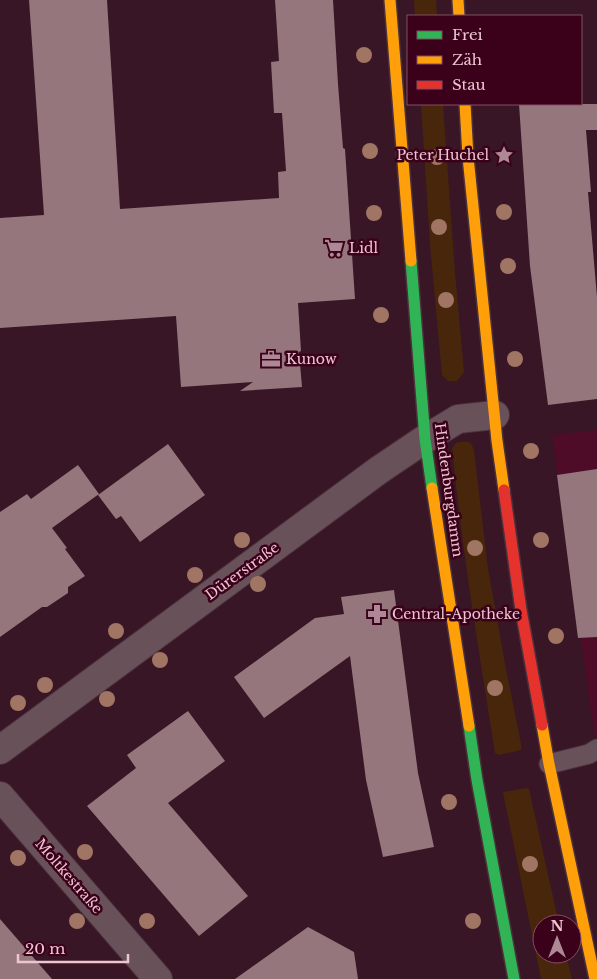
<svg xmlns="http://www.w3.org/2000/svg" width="597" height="979" viewBox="0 0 597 979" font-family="'Libre Baskerville',serif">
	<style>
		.built { fill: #4e0c29 }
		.green { fill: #48260b }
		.building { fill: #94767c }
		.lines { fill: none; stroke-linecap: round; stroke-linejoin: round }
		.lane-casing { stroke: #4b313b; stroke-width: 21 }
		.street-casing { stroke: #4b313b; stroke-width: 30 }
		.fast-casing { stroke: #4b313b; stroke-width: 14 }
		.slow-casing { stroke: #4b313b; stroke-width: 14 }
		.jam-casing { stroke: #4b313b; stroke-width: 14 }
		.lane { stroke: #69515a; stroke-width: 19 }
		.street { stroke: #69515a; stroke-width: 28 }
		.fast { stroke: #30b455; stroke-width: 11 }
		.slow { stroke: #ff9f0a; stroke-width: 11 }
		.jam { stroke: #e5322d; stroke-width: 11 }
		.tree { fill: #a17564 }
		.labels { text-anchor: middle; stroke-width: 5; stroke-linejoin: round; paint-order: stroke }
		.poi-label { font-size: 14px; fill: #edc5d0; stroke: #3b001a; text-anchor: start }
		.street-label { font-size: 14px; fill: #edc5d0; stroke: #3b001a }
	</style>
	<rect width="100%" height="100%" fill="#381625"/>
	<path class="built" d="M597,430V742L594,732L552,435Z"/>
	<path class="green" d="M414,0H436L437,16H415Z
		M421,104H443L455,272L464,372L457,381H448L442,375L430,244Z
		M460,442H469L472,445L474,451L488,569L506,669L521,744V750L499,755L495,753C479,651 462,550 452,448L456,443Z
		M526,788L529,789L559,924H542V954H566L572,979H541L503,792Z"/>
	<path class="building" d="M29,0H107L120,209L279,198L278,172L286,171L282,113H274L271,62L279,61L275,0H333L338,84L343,148L345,149L355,299L298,303L301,351L299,352L302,387L240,391L253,382L181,387L176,316L0,328V218L44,215Z
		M519,104H597V130H586L591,192H588L597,297V399L548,405L530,266Z
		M168,444L205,495L140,542L121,516L116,519L98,495Z
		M78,465L99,494L52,528L67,548L65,549L85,576L68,587V593L47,607H42L0,637V512L27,494L31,499Z
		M597,469V637L578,638L557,475Z
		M394,590L418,773L434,847L383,857L366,780L350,656L264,718L234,677L315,618L344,614L341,597Z
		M188,711L225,761L168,803L248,896L199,936L87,806L136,768L127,755Z
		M0,919L52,979H0Z
		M308,927L354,952L358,979H235Z"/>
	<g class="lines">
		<g class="lane-casing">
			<path id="lane" d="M549,764L589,754L597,749"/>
		</g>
		<g class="street-casing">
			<path id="street" d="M0,750L379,470L425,439L458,419L495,415
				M0,796L158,979"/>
		</g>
		<g class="fast-casing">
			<path id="fast" d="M411,261L425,439L432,488
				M469,726L477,780L514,979"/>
		</g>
		<g class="slow-casing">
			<path id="slow" d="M390,0L411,261
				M458,0L459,16
				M465,104L468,157L497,441L504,490
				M432,488L469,726
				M542,725L549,764L595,979"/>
		</g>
		<g class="jam-casing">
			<path id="jam" d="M504,490L521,610L542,725"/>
		</g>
		<use href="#lane" class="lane"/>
		<use href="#street" class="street"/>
		<use href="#fast" class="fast"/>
		<use href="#slow" class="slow"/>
		<use href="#jam" class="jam"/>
	</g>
	<g class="tree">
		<circle cx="364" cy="55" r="8"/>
		<circle cx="370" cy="151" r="8"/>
		<circle cx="437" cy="157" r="8"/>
		<circle cx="504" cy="212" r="8"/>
		<circle cx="374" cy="213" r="8"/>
		<circle cx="439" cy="227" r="8"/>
		<circle cx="508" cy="266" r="8"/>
		<circle cx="446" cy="300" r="8"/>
		<circle cx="381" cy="315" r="8"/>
		<circle cx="515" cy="359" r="8"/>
		<circle cx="531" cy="451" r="8"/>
		<circle cx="242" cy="540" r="8"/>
		<circle cx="541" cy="540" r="8"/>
		<circle cx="475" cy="548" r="8"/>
		<circle cx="195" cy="575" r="8"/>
		<circle cx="258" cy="584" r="8"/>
		<circle cx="116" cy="631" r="8"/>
		<circle cx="556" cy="636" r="8"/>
		<circle cx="160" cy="660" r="8"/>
		<circle cx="45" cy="685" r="8"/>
		<circle cx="495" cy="688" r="8"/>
		<circle cx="107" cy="699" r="8"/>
		<circle cx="18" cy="703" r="8"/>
		<circle cx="449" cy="802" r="8"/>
		<circle cx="85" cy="852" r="8"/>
		<circle cx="18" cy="858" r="8"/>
		<circle cx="530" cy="864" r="8"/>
		<circle cx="77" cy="921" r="8"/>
		<circle cx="147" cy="921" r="8"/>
		<circle cx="473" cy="921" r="8"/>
	</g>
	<defs>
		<g id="sight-bare" transform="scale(1.5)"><path d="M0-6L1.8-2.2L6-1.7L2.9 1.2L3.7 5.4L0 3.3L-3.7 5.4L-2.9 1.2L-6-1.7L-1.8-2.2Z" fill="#ae8894" stroke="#3b001a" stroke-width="2.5" paint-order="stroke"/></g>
		<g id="supermarket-bare" transform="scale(1.5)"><path d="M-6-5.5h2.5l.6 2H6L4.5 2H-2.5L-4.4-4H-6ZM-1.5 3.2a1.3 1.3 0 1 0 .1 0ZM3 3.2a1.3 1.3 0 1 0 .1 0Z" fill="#ae8894" stroke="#3b001a" stroke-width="2.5" paint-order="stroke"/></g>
		<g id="office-bare" transform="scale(1.5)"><path d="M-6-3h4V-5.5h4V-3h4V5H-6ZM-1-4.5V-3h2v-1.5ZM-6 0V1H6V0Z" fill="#ae8894" stroke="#3b001a" stroke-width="2.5" paint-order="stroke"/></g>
		<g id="pharmacy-bare" transform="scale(1.5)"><path d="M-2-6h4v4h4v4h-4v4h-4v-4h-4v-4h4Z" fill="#ae8894" stroke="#3b001a" stroke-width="2.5" paint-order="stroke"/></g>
	</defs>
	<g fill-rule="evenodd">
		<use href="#sight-bare" x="504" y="155"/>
		<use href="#supermarket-bare" x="334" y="248"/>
		<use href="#office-bare" x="271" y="359"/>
		<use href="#pharmacy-bare" x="377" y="614"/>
	</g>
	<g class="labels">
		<g class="poi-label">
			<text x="489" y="160" text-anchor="end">Peter Huchel</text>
			<text x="349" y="253">Lidl</text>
			<text x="286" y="364">Kunow</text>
			<text x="392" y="619">Central-Apotheke</text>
		</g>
		<g class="street-label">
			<text transform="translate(449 490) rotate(82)" y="5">Hindenburgdamm</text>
			<text transform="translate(242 571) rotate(-36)" y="5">Dürerstraße</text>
			<text transform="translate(69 876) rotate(49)" y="5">Moltkestraße</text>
		</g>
	</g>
	<rect x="407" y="15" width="175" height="90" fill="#3b001a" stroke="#824f63"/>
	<rect x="417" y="31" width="25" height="8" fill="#30b455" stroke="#824f63"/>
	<text x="452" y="40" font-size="15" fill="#edc5d0">Frei</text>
	<rect x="417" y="56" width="25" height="8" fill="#ff9f0a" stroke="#824f63"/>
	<text x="452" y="65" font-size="15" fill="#edc5d0">Zäh</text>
	<rect x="417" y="81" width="25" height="8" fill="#e5322d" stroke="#824f63"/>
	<text x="452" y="90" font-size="15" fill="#edc5d0">Stau</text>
	<g transform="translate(557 939)"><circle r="24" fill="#3b001a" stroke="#824f63"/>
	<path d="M0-4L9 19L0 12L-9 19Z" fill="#ae8894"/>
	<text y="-8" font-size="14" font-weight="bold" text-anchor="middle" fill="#edc5d0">N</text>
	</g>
	<path d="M18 954v8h110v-8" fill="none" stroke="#edc5d0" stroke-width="2.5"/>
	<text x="25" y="954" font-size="15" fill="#edc5d0" stroke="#3b001a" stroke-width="4" paint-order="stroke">20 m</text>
</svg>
